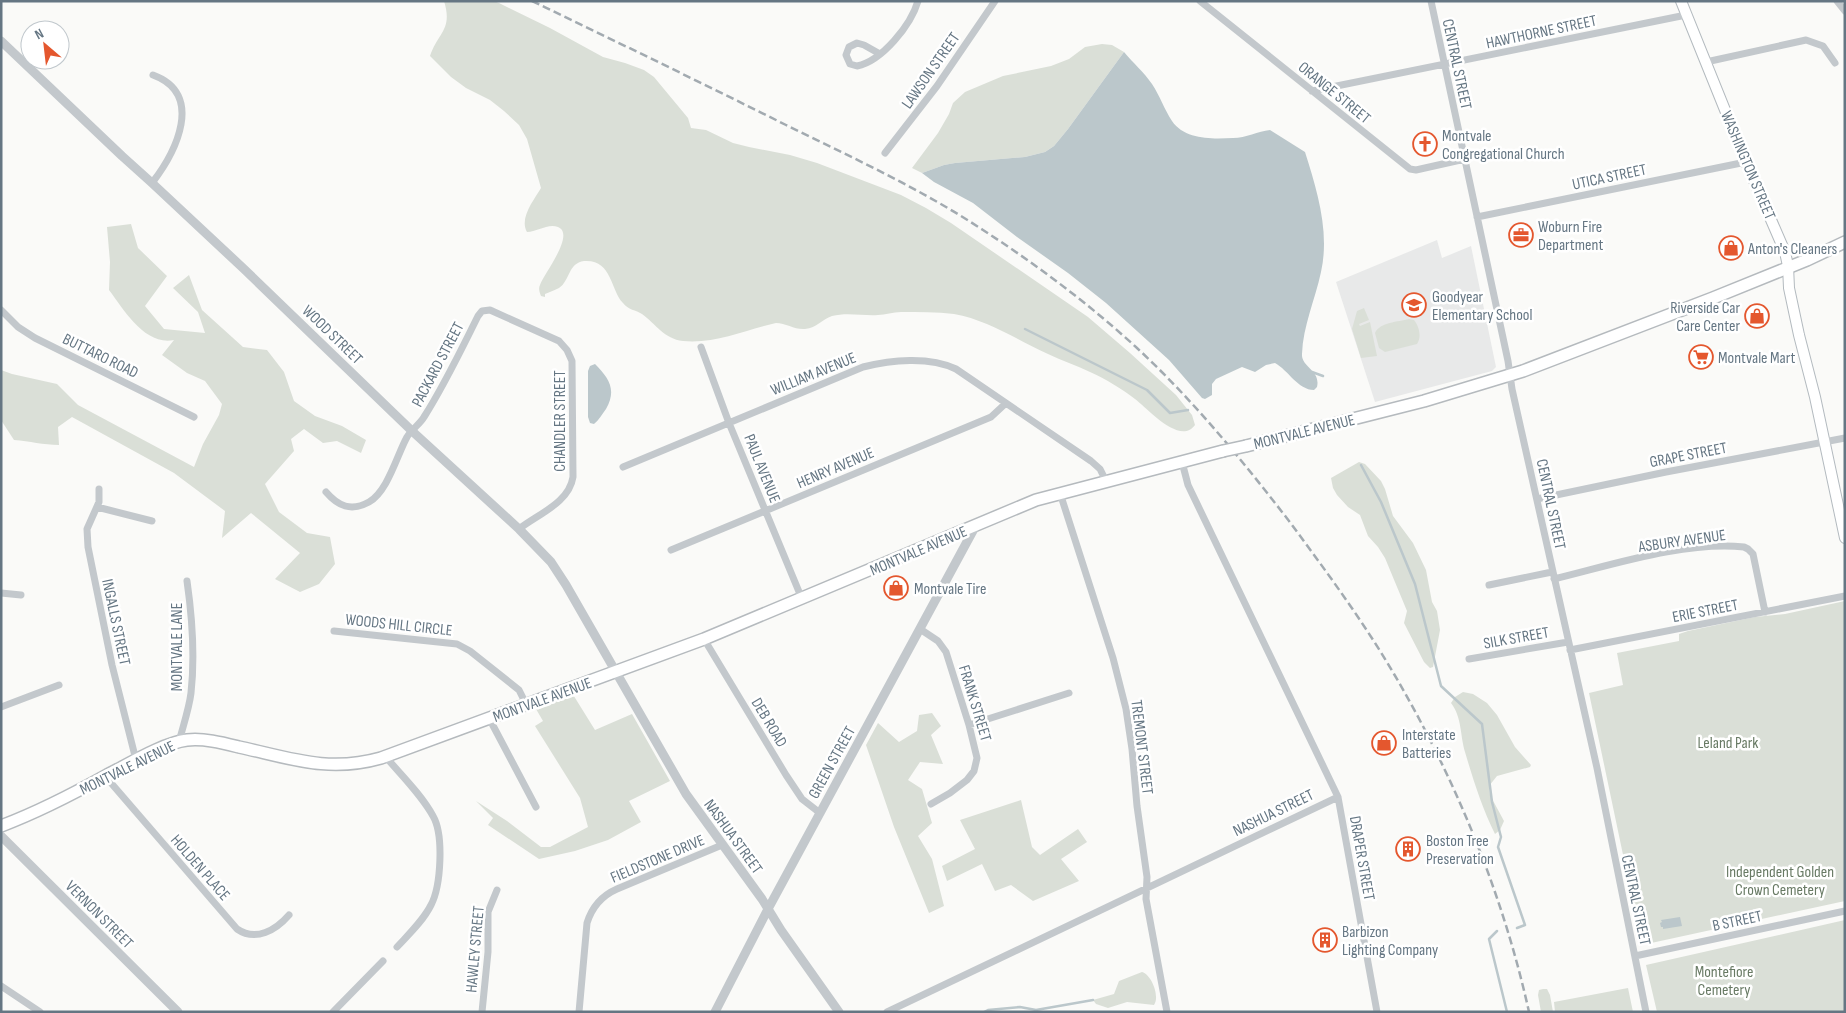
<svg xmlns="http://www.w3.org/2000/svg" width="1846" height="1013" viewBox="0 0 1846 1013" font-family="'Sofia Sans Condensed',sans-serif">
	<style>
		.built { fill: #e8e9e9 }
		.green { fill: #dadfd7 }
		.water { fill: #bbc7cb }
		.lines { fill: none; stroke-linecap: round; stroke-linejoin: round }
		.stream { stroke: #bbc7cb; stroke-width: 2.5 }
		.secondary-casing { stroke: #b3babf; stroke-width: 12 }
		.primary-casing { stroke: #b5babe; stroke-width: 14 }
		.minor { stroke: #c3c8cc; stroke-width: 7 }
		.tertiary { stroke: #c3c8cc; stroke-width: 9 }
		.secondary { stroke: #fff; stroke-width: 10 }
		.primary { stroke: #fff; stroke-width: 11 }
		.rail { stroke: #a2aab0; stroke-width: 2.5; stroke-dasharray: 8 4; stroke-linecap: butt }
		.primary-bridge-casing { stroke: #b5babe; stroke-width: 14; stroke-linecap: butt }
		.primary-bridge { stroke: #fff; stroke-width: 11 }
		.labels { text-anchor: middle; stroke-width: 5; stroke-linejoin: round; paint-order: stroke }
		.street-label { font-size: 16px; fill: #657683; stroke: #fff }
		.poi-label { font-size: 16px; fill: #657683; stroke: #fff; text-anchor: start }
		.park-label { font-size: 16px; fill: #687a64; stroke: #fff }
	</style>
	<rect width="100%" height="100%" fill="#fafaf8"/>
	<path class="built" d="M1437,240L1442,258L1471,246L1496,367L1492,371L1375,402L1336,282Z"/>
	<path class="green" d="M444,1H494L499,3L550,28L603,57L625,63L644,70L654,77L688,118L691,128L706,130L733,143L749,147L790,155L817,163L901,195L926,208L951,223L1088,317L1130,353L1176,395L1192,415L1195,425C1180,446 1147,408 1135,399C1122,389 1106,379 1090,372C1076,365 1062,361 1048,354C1017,340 988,320 954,314C937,312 918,312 901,312C893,312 885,315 878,315C863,316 847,312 832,316C822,319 817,328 805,329C795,330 786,323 776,323C744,330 716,344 683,341C664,339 656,324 642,314C636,310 628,310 623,303C610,289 612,259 584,261C568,263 570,281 559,288C555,290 550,292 545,294V297L541,296C540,293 538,289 540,285C543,275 576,234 558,227C548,223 537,232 527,232C519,218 534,200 541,188L527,139L519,125L504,111L490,100L466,88L451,77L430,56C438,32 453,30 444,1Z
		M1102,44L1112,45L1124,52L1068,129L1054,146L1045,152L1025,157L955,163L944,165L922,173L912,168L938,133L949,114L953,103L965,92L1003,76L1051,66L1069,59L1085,47Z
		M131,224L138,248L167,276L145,306L164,329L205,333L198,312L173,288L189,275L202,310L243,347L267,350L284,372L294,401L315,416L342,426L366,440L361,453L337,441L323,443L304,429L291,439L294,451L265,484L279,512L307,533L330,537L335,564L319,584L300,592L275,579L300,553L251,513L222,538L225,511L174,473L72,417L58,427L59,445C43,445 30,441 14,440L1,420V370L12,374L57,384L78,405L194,467L203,444L219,415L222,404L205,381L187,373L162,355L174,340C145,346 124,310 109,290L110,262L107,227Z
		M1364,308L1369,320L1359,324L1360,326L1370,322L1377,356L1361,358L1352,329L1357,311Z
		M1409,319L1414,320C1419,326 1422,337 1417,344L1385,352L1379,348L1375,333C1380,322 1398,322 1409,319Z
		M1359,462L1365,464L1381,481L1385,489L1393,516L1413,543L1426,570L1432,602L1437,611L1440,630L1433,667L1430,668L1424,662L1404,623L1407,611L1385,558L1378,547L1368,536L1360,515L1348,507L1337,495L1333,488L1331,478Z
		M1845,601V901L1642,945L1589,693L1623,685L1617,653L1679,641V634L1688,631L1755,617L1785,614Z
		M1463,692L1473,694L1487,703L1497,715L1515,747L1531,765L1530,767L1497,776L1489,786L1490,795L1504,821L1500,830L1495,834C1482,808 1473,779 1465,752C1460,735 1462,717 1451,703L1455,697Z
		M572,693L595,730L632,714L670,781L629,801L641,822L608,840L575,851L539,859L488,825L493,818L476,801L507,821L541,847H550L588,827L580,798L535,726L543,721L536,709Z
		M932,713L941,726L931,735L943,764L920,762L908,780L922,789L932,823L918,836L932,859L944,906L929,913L894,827L866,745L878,723L899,742L917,731L919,715Z
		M1021,800L1032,847L1040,855L1078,829L1087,842L1061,859L1079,881L1033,901L1011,885L995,891L982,864L947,881L942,866L975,849L960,820Z
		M1845,920V1012H1657L1646,965Z
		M1142,972C1152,975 1160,997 1154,1005L1127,1002L1108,1008L1096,1004L1093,1000L1114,994L1119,981Z
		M1628,988L1633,1012H1555L1554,1002Z
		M1543,989H1547L1550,995L1553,1012H1541L1538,995L1539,990Z"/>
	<path class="water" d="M1124,52C1133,63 1144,72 1152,84C1160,96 1164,109 1172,121C1185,140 1212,139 1233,138C1246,138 1258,131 1270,130L1305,152C1317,190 1330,232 1321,272C1315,300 1303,326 1302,354C1301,367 1321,370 1317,387L1314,390C1298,390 1288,370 1275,363L1266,365L1255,372L1242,367L1216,379L1212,384V395L1205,399L1202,398L1169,360L1106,303L1068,273L1017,237L973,203L934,182L922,173L944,165L955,163L1025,157L1045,152L1054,146L1068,129Z
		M595,364C609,378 617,390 606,409C602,414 599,420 594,424L590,423L588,417V371L590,366Z
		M1680,917L1682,926L1663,929V927H1661L1660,923L1662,922L1661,920Z"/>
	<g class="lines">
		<path class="stream" d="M1025,329L1147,390L1170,413L1188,410
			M1312,372L1323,376
			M1361,465L1381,502L1415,584L1441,686L1482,724L1492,802L1501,837L1498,847L1525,925L1517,928
			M1497,931L1489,939L1507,1012
			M984,1012L988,1010L1020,1007L1036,1010L1093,1000"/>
		<g class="secondary-casing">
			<path id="secondary" d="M1681,1L1746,162L1785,252L1788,266L1789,288L1799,335L1815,397L1845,538"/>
		</g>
		<g class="primary-casing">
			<path id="primary" d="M1246,446L1424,401L1523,371L1713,298L1807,260L1845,242
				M1,826C38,812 73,794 107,775C129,764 163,743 187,740C204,738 223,743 239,747C290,758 328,773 381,758L704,639L1036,500L1223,451"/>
		</g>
		<path class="minor" d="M1200,1L1410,169L1416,170L1465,159
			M1431,1L1508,361L1512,389L1597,768L1646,1012
			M1837,1L1845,11
			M880,54L864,45L857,43L849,47L846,55L850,64L857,66C882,61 911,25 918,1
			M1706,62L1806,40L1823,46L1835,63
			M1312,91L1686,15
			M885,153L937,86L995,1
			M152,183C176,152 205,94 153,75
			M1477,217L1746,162
			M1,310L18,327L35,338L194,417
			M701,347L729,423L802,599
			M623,467L863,367C891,360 929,356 956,369L1091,461L1100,469L1106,481
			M99,489V502L87,529L88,547L112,665L136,760
			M326,492C338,506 351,512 369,502C388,491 397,455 407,437C412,429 420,424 424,417C445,384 461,350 478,316L482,311L490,310L559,341L567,350L572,361L573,477C569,503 538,514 519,529
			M1060,493L1113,658L1126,709L1132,749L1137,806L1147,877L1146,899L1167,1012
			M1537,499L1666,472L1845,438
			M97,507L152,521
			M671,550L991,417L1005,404
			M1554,579C1612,565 1684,541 1744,547L1748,549L1753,554L1765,612
			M1489,585L1552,572
			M1,593L21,595
			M920,629L938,641L946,652L969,725L977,758L974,771L967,780L950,793L931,804
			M334,631L457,644L470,651L519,690L526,704
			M704,639L786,775L802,799L820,813
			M1570,650L1845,596
			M1469,659L1568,642
			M1,707L59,685
			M489,718L536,807
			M969,725L1069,693
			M179,742C183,726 189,709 191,693C195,657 192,616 187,581
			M385,756C401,775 421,794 433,816C444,835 441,886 431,905C423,921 409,934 397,947
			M105,776L237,929C256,942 276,930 289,915
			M1338,797L1377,1012
			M1635,956L1845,911
			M1,986L40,1012
			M333,1012L383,961
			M482,1012L488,952V912L497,890
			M579,1012L587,923C592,907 601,896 617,889L722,845
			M887,1012L1338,797L1188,485L1182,462"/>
		<path class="tertiary" d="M1,41L122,156L152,183L244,269L412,431L519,529L551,562L566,585L686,794L762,899L781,930L839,1012
			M1,836L178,1012
			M715,1012L768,909L975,527"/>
		<use href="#secondary" class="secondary"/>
		<use href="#primary" class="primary"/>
		<path class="rail" d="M532,1C617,42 702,83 786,125C853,158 921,189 983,230C1037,265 1089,304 1137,348C1193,400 1242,460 1289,521C1326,571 1363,621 1394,674C1455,778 1503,894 1529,1012"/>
		<g class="primary-bridge-casing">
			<path id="primary-bridge" d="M1223,451L1246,446"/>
		</g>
		<use href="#primary-bridge" class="primary-bridge"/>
	</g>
	<defs>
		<g id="church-ring" transform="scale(1.25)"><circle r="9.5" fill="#fff" stroke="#e4572e" stroke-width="1.5"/><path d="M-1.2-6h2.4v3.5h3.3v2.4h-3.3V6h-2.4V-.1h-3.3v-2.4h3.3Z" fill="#e4572e"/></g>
		<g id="office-ring" transform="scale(1.25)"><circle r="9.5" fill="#fff" stroke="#e4572e" stroke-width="1.5"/><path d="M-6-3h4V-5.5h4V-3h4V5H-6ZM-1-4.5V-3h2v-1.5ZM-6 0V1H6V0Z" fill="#e4572e"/></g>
		<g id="shop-ring" transform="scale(1.25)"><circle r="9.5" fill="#fff" stroke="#e4572e" stroke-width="1.5"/><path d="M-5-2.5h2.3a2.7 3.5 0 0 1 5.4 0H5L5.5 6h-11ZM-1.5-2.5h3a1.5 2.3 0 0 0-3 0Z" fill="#e4572e"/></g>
		<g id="school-ring" transform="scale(1.25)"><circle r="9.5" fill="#fff" stroke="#e4572e" stroke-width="1.5"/><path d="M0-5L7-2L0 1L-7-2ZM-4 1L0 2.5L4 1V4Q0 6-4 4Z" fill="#e4572e"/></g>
		<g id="supermarket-ring" transform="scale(1.25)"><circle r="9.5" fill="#fff" stroke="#e4572e" stroke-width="1.5"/><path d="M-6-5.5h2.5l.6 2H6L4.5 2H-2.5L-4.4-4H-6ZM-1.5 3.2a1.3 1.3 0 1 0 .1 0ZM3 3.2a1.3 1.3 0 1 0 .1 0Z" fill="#e4572e"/></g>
		<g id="building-ring" transform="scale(1.25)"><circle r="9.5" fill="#fff" stroke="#e4572e" stroke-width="1.5"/><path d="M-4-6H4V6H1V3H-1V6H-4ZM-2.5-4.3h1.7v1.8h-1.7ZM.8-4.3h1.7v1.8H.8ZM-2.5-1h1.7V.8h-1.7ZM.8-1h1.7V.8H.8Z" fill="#e4572e"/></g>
	</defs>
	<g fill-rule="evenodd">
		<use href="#church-ring" x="1425" y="144"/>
		<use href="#office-ring" x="1521" y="235"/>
		<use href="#shop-ring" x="1731" y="248"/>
		<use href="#school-ring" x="1414" y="305"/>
		<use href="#shop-ring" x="1757" y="316"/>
		<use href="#supermarket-ring" x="1701" y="357"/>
		<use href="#shop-ring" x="896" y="588"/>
		<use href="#shop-ring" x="1384" y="743"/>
		<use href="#building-ring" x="1408" y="849"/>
		<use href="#building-ring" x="1325" y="940"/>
	</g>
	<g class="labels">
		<g class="street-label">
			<text transform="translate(1541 31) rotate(-12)" y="6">HAWTHORNE STREET</text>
			<text transform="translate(1458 64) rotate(78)" y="6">CENTRAL STREET</text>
			<text transform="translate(930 70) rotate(-55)" y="6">LAWSON STREET</text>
			<text transform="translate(1335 92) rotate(39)" y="6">ORANGE STREET</text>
			<text transform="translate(1749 165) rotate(67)" y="6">WASHINGTON STREET</text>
			<text transform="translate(1609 176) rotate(-12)" y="6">UTICA STREET</text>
			<text transform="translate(333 334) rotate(44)" y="6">WOOD STREET</text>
			<text transform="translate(101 355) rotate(26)" y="6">BUTTARO ROAD</text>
			<text transform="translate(437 364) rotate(-62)" y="6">PACKARD STREET</text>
			<text transform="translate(813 373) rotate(-22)" y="6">WILLIAM AVENUE</text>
			<text transform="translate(559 421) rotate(-90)" y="6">CHANDLER STREET</text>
			<text transform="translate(1304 431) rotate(-14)" y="6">MONTVALE AVENUE</text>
			<text transform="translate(1688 454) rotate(-11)" y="6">GRAPE STREET</text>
			<text transform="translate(835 467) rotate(-23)" y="6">HENRY AVENUE</text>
			<text transform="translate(763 468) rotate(68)" y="6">PAUL AVENUE</text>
			<text transform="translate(1552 504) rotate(78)" y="6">CENTRAL STREET</text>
			<text transform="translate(1682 540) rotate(-8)" y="6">ASBURY AVENUE</text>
			<text transform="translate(918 550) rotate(-23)" y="6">MONTVALE AVENUE</text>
			<text transform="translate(1705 610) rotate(-11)" y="6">ERIE STREET</text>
			<text transform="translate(117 622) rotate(78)" y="6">INGALLS STREET</text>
			<text transform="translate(399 624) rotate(6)" y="6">WOODS HILL CIRCLE</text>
			<text transform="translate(1516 637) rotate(-10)" y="6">SILK STREET</text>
			<text transform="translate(176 647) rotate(-90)" y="6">MONTVALE LANE</text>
			<text transform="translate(542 699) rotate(-20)" y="6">MONTVALE AVENUE</text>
			<text transform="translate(976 703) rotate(73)" y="6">FRANK STREET</text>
			<text transform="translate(770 722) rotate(59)" y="6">DEB ROAD</text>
			<text transform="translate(1143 747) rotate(83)" y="6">TREMONT STREET</text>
			<text transform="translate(831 762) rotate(-61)" y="6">GREEN STREET</text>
			<text transform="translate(127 767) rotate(-26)" y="6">MONTVALE AVENUE</text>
			<text transform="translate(1273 812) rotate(-26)" y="6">NASHUA STREET</text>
			<text transform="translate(734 836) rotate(54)" y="6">NASHUA STREET</text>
			<text transform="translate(657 858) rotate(-23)" y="6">FIELDSTONE DRIVE</text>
			<text transform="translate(1363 858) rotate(80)" y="6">DRAPER STREET</text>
			<text transform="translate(201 867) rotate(49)" y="6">HOLDEN PLACE</text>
			<text transform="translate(1637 900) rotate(78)" y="6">CENTRAL STREET</text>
			<text transform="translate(100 914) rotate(45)" y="6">VERNON STREET</text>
			<text transform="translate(1737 920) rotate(-12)" y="6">B STREET</text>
			<text transform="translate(474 949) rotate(-85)" y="6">HAWLEY STREET</text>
		</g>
		<g class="poi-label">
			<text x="1442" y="141">Montvale<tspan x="1442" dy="18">Congregational Church</tspan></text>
			<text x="1538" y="232">Woburn Fire<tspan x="1538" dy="18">Department</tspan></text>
			<text x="1748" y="254">Anton's Cleaners</text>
			<text x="1432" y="302">Goodyear<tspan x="1432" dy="18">Elementary School</tspan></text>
			<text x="1740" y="313" text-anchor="end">Riverside Car<tspan x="1740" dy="18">Care Center</tspan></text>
			<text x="1718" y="363">Montvale Mart</text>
			<text x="914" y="594">Montvale Tire</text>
			<text x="1402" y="740">Interstate<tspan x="1402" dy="18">Batteries</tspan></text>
			<text x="1426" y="846">Boston Tree<tspan x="1426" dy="18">Preservation</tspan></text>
			<text x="1342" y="937">Barbizon<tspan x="1342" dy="18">Lighting Company</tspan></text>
		</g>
		<g class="park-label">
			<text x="1728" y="748">Leland Park</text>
			<text x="1780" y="877">Independent Golden<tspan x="1780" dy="18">Crown Cemetery</tspan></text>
			<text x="1724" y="977">Montefiore<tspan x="1724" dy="18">Cemetery</tspan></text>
		</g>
	</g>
	<rect width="1846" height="1013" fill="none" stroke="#657683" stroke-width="5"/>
	<g transform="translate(45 45) rotate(332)"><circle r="24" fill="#ffffff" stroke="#c1c8cd"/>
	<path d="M0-4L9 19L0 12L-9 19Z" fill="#e4572e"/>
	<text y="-8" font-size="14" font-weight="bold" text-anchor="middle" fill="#657683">N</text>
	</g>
</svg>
